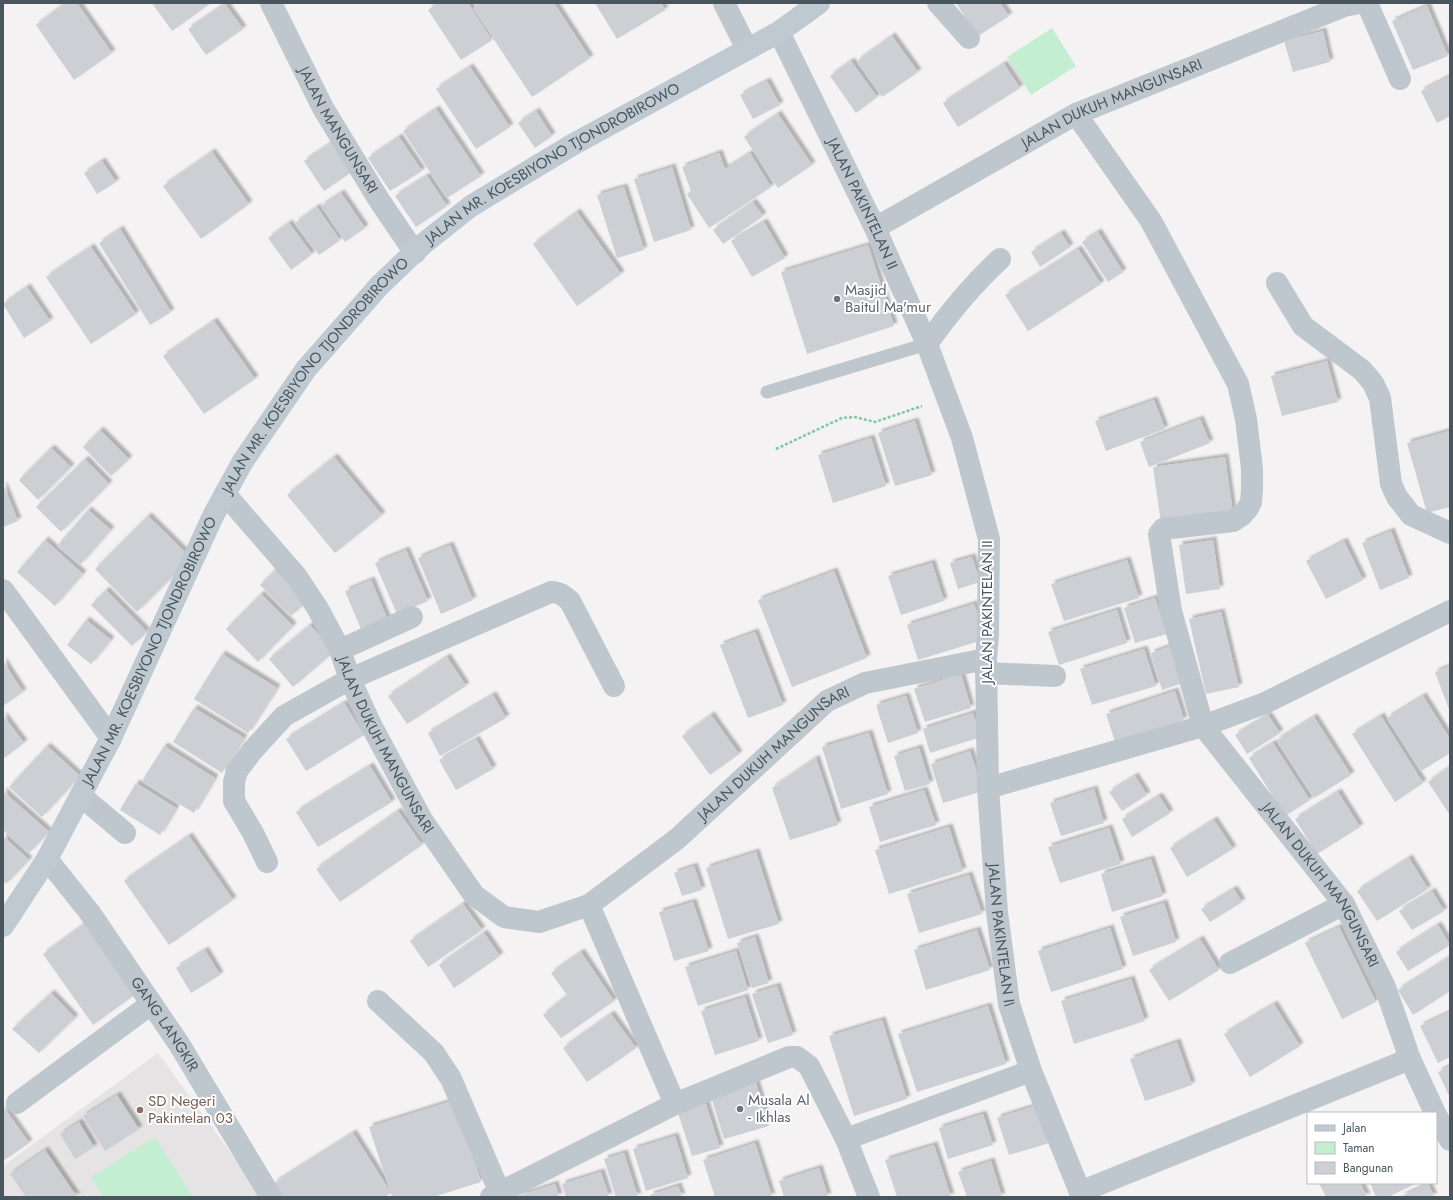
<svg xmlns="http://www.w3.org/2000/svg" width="1453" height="1200" viewBox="0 0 1453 1200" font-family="Jost,sans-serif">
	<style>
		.education { fill: #e5e3e3 }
		.green { fill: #c4eed2 }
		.building { fill: #cccfd4; filter: url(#shadow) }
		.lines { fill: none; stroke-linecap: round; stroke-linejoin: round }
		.path { stroke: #7dcaa1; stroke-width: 2.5; stroke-dasharray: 3 2; stroke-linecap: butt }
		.service { stroke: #bec7cd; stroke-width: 13 }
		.minor { stroke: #bec7cd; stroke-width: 22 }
		.secondary { stroke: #bfc9d2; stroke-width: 22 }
		.worship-dot { fill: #6b7280; stroke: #fff; stroke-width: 1.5 }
		.education-dot { fill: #8d6e63; stroke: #fff; stroke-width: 1.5 }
		.labels { text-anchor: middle; stroke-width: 4; stroke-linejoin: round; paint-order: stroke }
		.street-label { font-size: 15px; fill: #4a565e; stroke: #fff }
		.worship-label { font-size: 15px; fill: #5b616d; stroke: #fff; text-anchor: start }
		.education-label { font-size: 15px; fill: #785e54; stroke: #fff; text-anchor: start }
	</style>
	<defs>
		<filter id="shadow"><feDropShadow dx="3.5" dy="-3.5" stdDeviation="1" flood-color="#0004"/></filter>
	</defs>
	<rect width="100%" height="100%" fill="#f4f2f2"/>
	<path class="education" d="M158,1053L263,1197H3V1166Z"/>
	<path class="green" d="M1052,28L1076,66L1031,95L1007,57Z
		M155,1137L193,1197H103L91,1177Z"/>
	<path class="building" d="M66,3H77L112,53L74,80L36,25Z
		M152,3H211L172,31Z
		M438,3H468L492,40L461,60L428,10Z
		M480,3H554L590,58L532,97L473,8Z
		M595,3H661L665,10L617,39Z
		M956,3H1000L1009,16L978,36Z
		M225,4L243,29L206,55L188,29Z
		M1427,6L1448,56L1413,70L1392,21Z
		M1323,31L1330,62L1293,72L1284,41Z
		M892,36L918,72L882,97L857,61Z
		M851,61L877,97L856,113L830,76Z
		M1004,64L1020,88L958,127L943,103Z
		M470,67L510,127L476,149L436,89Z
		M1450,76V116L1437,123L1421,91Z
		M767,81L780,105L753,119L740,95Z
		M436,109L481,176L447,198L403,131Z
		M536,111L552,136L535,148L518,123Z
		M778,114L812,165L778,188L744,137Z
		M399,137L422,171L390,191L368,158Z
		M337,139L356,169L324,191L304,161Z
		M212,152L249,204L201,239L163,186Z
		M719,153L725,169L750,153L771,187L709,228L687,194L691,191L682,167Z
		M102,161L116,182L97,194L84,173Z
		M672,167L691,230L654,242L634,179Z
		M427,176L447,206L416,227L395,196Z
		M624,187L644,250L617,258L597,195Z
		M341,193L365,228L345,242L321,206Z
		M753,202L763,216L723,244L713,230Z
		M317,207L340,240L319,255L295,223Z
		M577,212L621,274L577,306L533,244Z
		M764,222L785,258L752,277L731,241Z
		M289,223L312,254L291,270L268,238Z
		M120,229L171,312L150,325L99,243Z
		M1098,232L1123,272L1108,282L1082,242Z
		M1061,233L1070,247L1040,267L1031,252Z
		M868,245L894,326L807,354L781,272Z
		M91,247L136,314L91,344L46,277Z
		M1078,249L1101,284L1028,331L1005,295Z
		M27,287L50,321L24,338L3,304Z
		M214,321L255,379L204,414L163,356Z
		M1327,361L1338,402L1282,416L1271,376Z
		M1154,400L1165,429L1106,451L1095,421Z
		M1200,419L1210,443L1149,467L1140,442Z
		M915,421L932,475L895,486L878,433Z
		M100,430L129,459L111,476L83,447Z
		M1449,431L1450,507L1427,513L1407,443Z
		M871,438L886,486L833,503L818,455Z
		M51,448L71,467L38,500L19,480Z
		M334,457L382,515L335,553L287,495Z
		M1225,457L1233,513L1161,523L1153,467Z
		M85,459L109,484L61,532L36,507Z
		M3,484L18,521L3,527Z
		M88,510L111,530L80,565L57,546Z
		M148,516L191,558L137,612L95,569Z
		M1391,531L1409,578L1380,590L1362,543Z
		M45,540L83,574L55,606L17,572Z
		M1213,540L1220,589L1186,594L1179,545Z
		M1344,541L1363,580L1326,599L1306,561Z
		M450,545L473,600L441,614L418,558Z
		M406,550L428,601L397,614L375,563Z
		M972,557L980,582L958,589L950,563Z
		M1127,560L1139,598L1064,621L1051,584Z
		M932,563L944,601L901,615L888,576Z
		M275,570L307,602L291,616L260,585Z
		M834,571L867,658L792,687L758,600Z
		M371,580L389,623L363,634L345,591Z
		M106,590L147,632L132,646L91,605Z
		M261,594L293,626L258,662L226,629Z
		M1155,598L1167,634L1135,643L1124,608Z
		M974,604L986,639L918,660L907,625Z
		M1117,610L1127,643L1059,665L1048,632Z
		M1221,612L1239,687L1206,694L1189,619Z
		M86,620L111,640L91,664L67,645Z
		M310,625L334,652L293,687L269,659Z
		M755,632L783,705L748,718L720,645Z
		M1171,646L1183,683L1162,690L1151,653Z
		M1144,649L1156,686L1092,705L1080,669Z
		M222,654L277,688L248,733L194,699Z
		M447,657L466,686L407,724L388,696Z
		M3,661L23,692L3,706Z
		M1450,666V712L1435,672Z
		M961,674L971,708L925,722L914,689Z
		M1175,691L1184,720L1115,742L1106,714Z
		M493,695L506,718L440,756L428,733Z
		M906,696L918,733L888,743L876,705Z
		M1423,696L1450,739V753L1421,771L1387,718Z
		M344,703L364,735L306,771L286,739Z
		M194,708L244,738L222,773L173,742Z
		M973,713L981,737L930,753L923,729Z
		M3,715L24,743L3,759Z
		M711,715L739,754L710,775L682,736Z
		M1268,715L1280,733L1247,754L1235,735Z
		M1381,716L1423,783L1395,802L1352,734Z
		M1314,717L1351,775L1314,798L1277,740Z
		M869,733L888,794L841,809L822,747Z
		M476,739L493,769L456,790L439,760Z
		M1273,743L1310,800L1285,816L1249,758Z
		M47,746L80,776L42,817L9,787Z
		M164,746L215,778L194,813L142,781Z
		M919,748L930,784L905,791L894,756Z
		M970,751L983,791L943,803L931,764Z
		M816,758L838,825L790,840L772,788Z
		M370,766L392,802L318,847L296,812Z
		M1450,767V815L1428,782Z
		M1135,776L1147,795L1122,811L1109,792Z
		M136,783L176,808L160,835L120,810Z
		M1094,789L1104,823L1061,836L1050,803Z
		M924,790L936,825L880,842L869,807Z
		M3,791L49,832L29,853L3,830Z
		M1338,792L1360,827L1317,854L1295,819Z
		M1159,796L1170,813L1132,837L1122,819Z
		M398,811L422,845L340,902L316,869Z
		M1214,820L1233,849L1187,877L1170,848Z
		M949,827L963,871L889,894L875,850Z
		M1109,828L1121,864L1060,883L1048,847Z
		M3,836L29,860L6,884L3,881Z
		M189,836L233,900L169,945L124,881Z
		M756,852L779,924L728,939L706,868Z
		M1409,858L1428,889L1377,921L1357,891Z
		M1151,859L1163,896L1112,912L1101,874Z
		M694,866L702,890L682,896L674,873Z
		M969,875L982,914L919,933L907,894Z
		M1234,889L1242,902L1210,922L1201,909Z
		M1432,891L1444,911L1412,930L1399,911Z
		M693,902L709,951L674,961L659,912Z
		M1164,903L1176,942L1133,956L1120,917Z
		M463,904L482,930L428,967L410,941Z
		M90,920L140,991L93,1025L43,954Z
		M1438,925L1450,945L1408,971L1396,952Z
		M1339,927L1376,1002L1342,1019L1305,943Z
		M1110,928L1123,969L1051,992L1038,951Z
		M977,930L990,970L926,990L914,950Z
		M484,933L500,956L454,988L439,965Z
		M755,937L769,983L752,988L737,943Z
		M1200,939L1219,970L1169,1001L1149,970Z
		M205,950L220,975L191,993L176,968Z
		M736,951L748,990L698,1006L685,967Z
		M581,952L614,1001L561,1038L543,1015L567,995L551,973Z
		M1450,957V991L1413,1015L1398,990Z
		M1131,979L1145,1021L1074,1044L1061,1001Z
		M777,986L793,1035L768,1043L752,994Z
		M51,993L75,1018L39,1053L12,1029Z
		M745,997L759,1041L715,1055L701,1011Z
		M1274,1004L1300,1046L1250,1077L1224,1034Z
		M988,1006L1006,1064L917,1092L898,1034Z
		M1450,1012V1057L1438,1063L1420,1026Z
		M611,1014L636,1048L587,1082L563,1048Z
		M882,1020L907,1099L854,1116L829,1036Z
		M1177,1042L1192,1085L1145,1101L1130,1059Z
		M1450,1066V1098L1438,1072Z
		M755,1080L769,1126L724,1139L710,1093Z
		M117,1095L139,1129L105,1151L83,1116Z
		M455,1100L481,1182L433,1197H392L369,1127Z
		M705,1101L720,1148L692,1156L677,1110Z
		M1041,1104L1053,1142L1009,1155L997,1118Z
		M3,1106L29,1143L3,1161Z
		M983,1114L993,1145L948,1159L939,1128Z
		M79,1122L94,1147L75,1159L60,1134Z
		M353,1133L391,1193L385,1197H283L274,1183Z
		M675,1136L688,1178L646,1191L633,1149Z
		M755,1143L772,1197H715L703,1160Z
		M934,1145L951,1197H897L885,1160Z
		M45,1150L77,1197H26L10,1174Z
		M624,1153L638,1197H616L604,1159Z
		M991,1161L1002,1197H967L958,1172Z
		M819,1168L828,1197H784L779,1181Z
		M601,1172L609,1197H566L562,1184Z
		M1319,1183H1360L1367,1197H1326Z
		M1370,1183H1417L1388,1197H1376Z
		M555,1184L559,1197H515Z
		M1428,1184L1434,1197H1400Z
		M678,1186L682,1197H651L650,1195Z"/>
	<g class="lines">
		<path class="path" d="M776,449L842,418L855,417L875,422L922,406"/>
		<path class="service" d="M767,392L927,344"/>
		<g class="minor">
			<path id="s1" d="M271,3L323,108L379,200L415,253"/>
			<path d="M724,3L747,49"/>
			<path d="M938,3L969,38"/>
			<path d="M1367,3L1400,79"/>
			<path id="s2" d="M779,32L875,228L927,344L962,438L989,539L988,634L986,659L988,788L997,912L1009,1004L1031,1071L1082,1197"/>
			<path id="s3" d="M1076,114L1151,221L1238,384L1246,419L1252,469V490L1251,502L1248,508L1242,515L1233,521L1163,529L1159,534L1171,611L1203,726L1344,904L1385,987L1410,1059L1435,1113"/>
			<path id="s4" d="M875,228L1076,114L1344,6L1359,3"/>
			<path d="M1277,283L1303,326L1362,370L1373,383L1380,398L1391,484L1397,497L1411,515L1450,533"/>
			<path d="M927,344C949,313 972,285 1000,259"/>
			<path id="s5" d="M225,494L297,577L318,609L340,650L350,679L371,725L422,820L474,895L504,917L539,922L589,905L677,839L827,701L865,683L986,659"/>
			<path d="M3,590L111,738"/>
			<path d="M340,650L412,617"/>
			<path d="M986,673L1055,676"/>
			<path d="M988,788L1203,726L1265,703L1450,611"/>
			<path d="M81,796L125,833"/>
			<path id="s6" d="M47,859L90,913L179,1044L271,1197"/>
			<path d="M267,862L253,833L234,801V782L237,771L252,751L284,716L350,679L551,592C560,592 564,596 570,601L614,686"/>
			<path d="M589,905L675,1104L789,1057H797L809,1066L846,1139L1031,1071"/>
			<path d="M1230,963L1344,904"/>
			<path d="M378,1001L434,1053L451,1079L500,1193"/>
			<path d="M17,1103L151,1004"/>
			<path d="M1436,1115L1450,1140"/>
			<path d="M846,1139L869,1197"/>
			<path d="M1080,1192L1410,1059"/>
			<path d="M491,1197L675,1104"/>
		</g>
		<path class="secondary" id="s7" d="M3,926L47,859L111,738L213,516L243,461L306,369L379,286L423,244L471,206L572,145L779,32L819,3"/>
	</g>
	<g class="worship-dot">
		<circle cx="837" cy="299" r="4"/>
		<circle cx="740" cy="1109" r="4"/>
	</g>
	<circle class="education-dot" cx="140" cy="1110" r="4"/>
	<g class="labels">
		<g class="street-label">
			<text dy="5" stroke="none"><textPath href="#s4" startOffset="268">JALAN DUKUH MANGUNSARI</textPath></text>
			<text dy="5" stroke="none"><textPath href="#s1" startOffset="144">JALAN MANGUNSARI</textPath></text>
			<text dy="5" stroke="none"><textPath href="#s7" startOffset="960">JALAN MR. KOESBIYONO TJONDROBIROWO</textPath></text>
			<text dy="5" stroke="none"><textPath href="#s2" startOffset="191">JALAN PAKINTELAN II</textPath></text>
			<text dy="5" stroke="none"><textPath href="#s7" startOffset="636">JALAN MR. KOESBIYONO TJONDROBIROWO</textPath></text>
			<text transform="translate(987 612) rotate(-90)" y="5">JALAN PAKINTELAN II</text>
			<text dy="5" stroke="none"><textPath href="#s7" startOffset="312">JALAN MR. KOESBIYONO TJONDROBIROWO</textPath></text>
			<text dy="5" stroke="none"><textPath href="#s5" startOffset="300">JALAN DUKUH MANGUNSARI</textPath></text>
			<text dy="5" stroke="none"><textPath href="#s5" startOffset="840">JALAN DUKUH MANGUNSARI</textPath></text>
			<text dy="5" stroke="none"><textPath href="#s3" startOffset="934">JALAN DUKUH MANGUNSARI</textPath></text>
			<text dy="5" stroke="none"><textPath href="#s2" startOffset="947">JALAN PAKINTELAN II</textPath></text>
			<text dy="5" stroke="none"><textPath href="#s6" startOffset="203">GANG LANGKIR</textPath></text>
		</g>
		<g class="worship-label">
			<text x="845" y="295">Masjid<tspan x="845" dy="17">Baitul Ma'mur</tspan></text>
			<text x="748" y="1105">Musala Al<tspan x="748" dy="17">- Ikhlas</tspan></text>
		</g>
		<g class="education-label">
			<text x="148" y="1106">SD Negeri<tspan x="148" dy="17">Pakintelan 03</tspan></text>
		</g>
	</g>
	<rect width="1453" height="1200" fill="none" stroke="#4a565e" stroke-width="8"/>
	<rect x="1307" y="1112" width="130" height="72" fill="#ffffff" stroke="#b7bbbf"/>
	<rect x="1315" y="1125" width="20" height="6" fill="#bfc9d2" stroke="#b7bbbf"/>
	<text x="1343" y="1132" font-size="12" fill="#4a565e">Jalan</text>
	<rect x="1315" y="1142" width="20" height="12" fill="#c4eed2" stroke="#b7bbbf"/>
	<text x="1343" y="1152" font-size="12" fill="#4a565e">Taman</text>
	<rect x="1315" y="1162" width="20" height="12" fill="#cccfd4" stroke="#b7bbbf"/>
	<text x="1343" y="1172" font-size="12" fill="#4a565e">Bangunan</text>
</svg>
